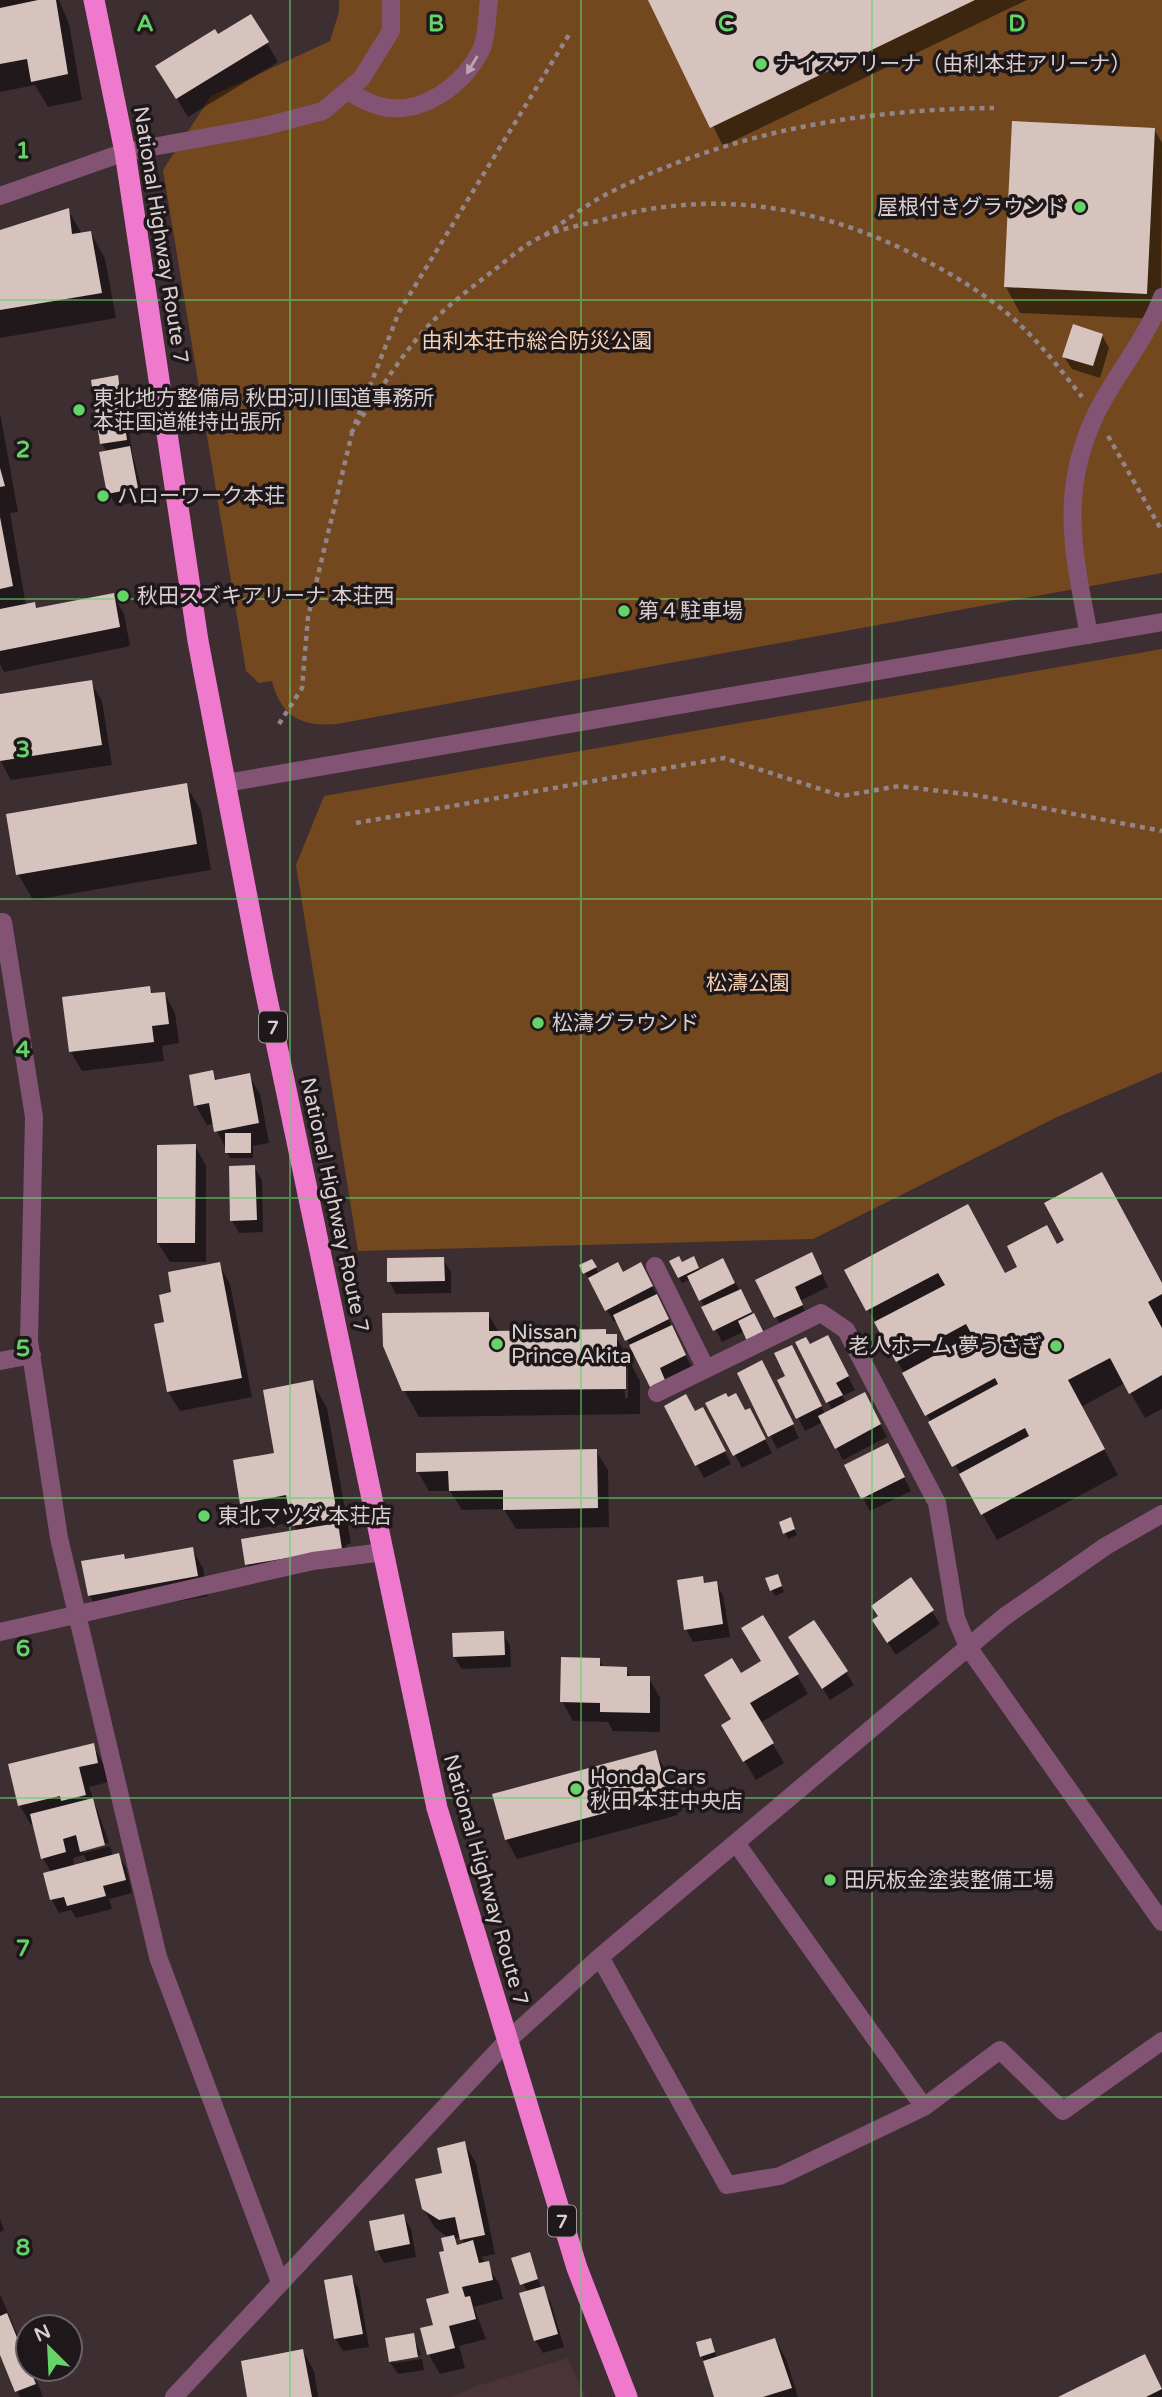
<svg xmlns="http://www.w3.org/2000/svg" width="1162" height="2397" viewBox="0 0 1162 2397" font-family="'Varela Round','Noto Sans JP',sans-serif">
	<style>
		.built { fill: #4b3438 }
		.green { fill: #73481f }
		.shadow { fill: #0007; fill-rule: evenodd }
		.building { fill: #d6c3be }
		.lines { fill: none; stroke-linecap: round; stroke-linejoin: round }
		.path { stroke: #918587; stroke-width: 4.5; stroke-dasharray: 5 5; stroke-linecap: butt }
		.minor { stroke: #835374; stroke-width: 18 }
		.highway { stroke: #ee79cd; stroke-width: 21 }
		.oneway { fill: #bba4b0 }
		.grid { fill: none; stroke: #64d468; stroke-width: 2; stroke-opacity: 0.55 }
		.poi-dot { fill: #64d468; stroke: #1f181a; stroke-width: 2.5 }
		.labels { text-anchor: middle; stroke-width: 7; stroke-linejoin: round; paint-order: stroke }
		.shield { fill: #1f181a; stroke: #a19899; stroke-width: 2 }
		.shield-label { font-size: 19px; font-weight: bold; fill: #d9cfd0 }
		.poi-label { font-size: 21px; fill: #d9cfd0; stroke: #1f181a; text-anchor: start }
		.street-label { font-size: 21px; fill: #d9cfd0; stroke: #1f181a }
		.park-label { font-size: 21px; fill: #f5d0b2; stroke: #1f181a }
		.grid-label { font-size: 23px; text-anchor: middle; font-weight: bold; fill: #64d468; stroke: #1f181a; stroke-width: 7; stroke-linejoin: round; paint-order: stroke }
	</style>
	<rect width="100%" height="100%" fill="#3d2e31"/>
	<path class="built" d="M568,2358L585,2397H451L477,2386Z"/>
	<path class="green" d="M339,0H1162V573L337,724C302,727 281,717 272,681L259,683L246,671L163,170L211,96L330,41L339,12Z
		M1162,649V1072L1057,1117L813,1239L358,1251L296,865L324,796Z"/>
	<path class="shadow" d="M0,0H59L69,24L82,100L48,107L35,85L0,92Z
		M650,0H1027L723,146Z
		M251,16L278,62L188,117L169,86L217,37Z
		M1154,129L1162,143L1161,319L1020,313L1006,287Z
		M68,210L82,234L91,233L105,259L116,318L0,338V232Z
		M1102,335L1109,348L1100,378L1072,369L1064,357Z
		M117,377L124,390L132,453L145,500L116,506L109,493L107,452L102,444L93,381Z
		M0,413L18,512L10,513L26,606L37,610L113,595L124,614L130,646L4,672L0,664Z
		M91,682L102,701L112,765L11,780L0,760V696Z
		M186,785L201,811L211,870L33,900L18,874Z
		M149,987L154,995L164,993L175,1013L179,1043L162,1046L164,1061L82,1071L71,1052L64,998Z
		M212,1072L217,1081L249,1075L260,1094L269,1143L253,1146V1158H230L214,1124L207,1125L196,1106Z
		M195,1146L206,1166V1262H170L158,1243Z
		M254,1167L262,1180L263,1232L239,1233L232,1220Z
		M968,1206L1006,1275L1057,1246L1162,1285V1409L1145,1418L1125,1383L1081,1407L1118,1475L997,1540L847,1271Z
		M443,1259L451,1272V1293L396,1294L389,1281Z
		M693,1259L700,1272L730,1273L753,1315L745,1331L722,1342L691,1279L682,1283L671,1262L681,1264Z
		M592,1261L599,1274L648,1277L659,1299L692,1368L659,1399L617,1321L614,1322L581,1266Z
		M219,1264L230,1284L252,1397L180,1411L168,1392L156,1325L166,1323L173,1294Z
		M819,1267L828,1287L800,1301L809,1318L783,1330L758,1281Z
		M488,1314L499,1332L605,1331L608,1336H616L640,1381V1414L419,1417L404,1390ZM624,1366L628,1369V1398H625Z
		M798,1343L835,1350L855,1390L842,1396L846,1403L871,1407L887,1437L843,1460L823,1422L805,1431L779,1381L788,1377L799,1360L825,1414L832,1410Z
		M739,1373L768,1375L799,1438L777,1449Z
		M312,1382L327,1408L351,1543L346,1545L348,1561L254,1577L247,1564L297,1532L293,1522L257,1529L242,1503L276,1454Z
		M708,1404L745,1412L757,1423L772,1453L742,1468Z
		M666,1407L695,1413L709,1422L731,1464L704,1478Z
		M596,1451L608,1470L609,1527L516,1529L504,1509L462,1510L450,1491H429L418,1472Z
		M894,1458L911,1491L870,1511L846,1466Z
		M781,1523L793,1525L797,1535L788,1539Z
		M192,1549L203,1568L208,1596L101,1615L89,1595L126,1561Z
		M702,1578L706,1585L716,1583L723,1596L730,1637L693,1642L686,1629Z
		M911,1579L940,1624L896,1655L881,1633L879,1617Z
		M780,1582L784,1592L775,1596L772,1590Z
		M763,1617L808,1694L760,1723L784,1763L756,1780L723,1725L733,1720L741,1676L763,1662Z
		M814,1622L854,1685L830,1700L798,1650Z
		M503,1633L510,1646L511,1667L462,1669L454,1657Z
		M599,1660L604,1668L626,1669L631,1678H649L660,1698V1732L613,1731L608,1722L573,1721L562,1701Z
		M93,1745L104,1765L108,1782L89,1787L109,1843L83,1849V1853L110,1846L113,1856L118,1855L126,1867L132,1893L109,1899L112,1909L76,1918L71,1910L59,1913L52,1900L45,1874L51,1872L43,1858L34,1824L31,1825L20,1806ZM84,1855L88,1863L74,1866L73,1858Z
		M655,1752L666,1771L678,1815L517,1859L506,1839Z
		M464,2143L476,2163L495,2254L481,2257L499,2283L503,2299L474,2307L486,2339L459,2346L465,2368L440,2374L429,2355L435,2326L451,2294L446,2252L449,2238L435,2228L423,2208ZM461,2237L465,2244L459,2246L455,2239Z
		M403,2216L411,2229L416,2257L384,2263L377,2250Z
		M0,2219L4,2230L0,2232Z
		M514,2259L532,2260L541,2288L550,2300L564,2347L543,2353L535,2340L527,2292Z
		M351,2277L359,2289L369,2347L343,2351L335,2338Z
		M0,2294L28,2360V2369H32L43,2397H20L17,2391L0,2351Z
		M413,2335L421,2355L393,2360V2363L422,2359L424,2370L398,2374L390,2362Z
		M775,2340L786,2359L798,2397H716L702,2356L713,2345L717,2358Z
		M303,2351L314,2371L318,2397H249Z
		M1155,2375L1162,2389V2397H1062Z"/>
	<path class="building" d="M38,0H56L68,74L31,82L27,59L0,64V8Z
		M648,0H975L710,128Z
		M251,14L269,42L176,99L155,66L215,29L218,34Z
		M1012,121L1155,128L1147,294L1004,287Z
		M69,208L72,234L91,231L102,293L0,310V230Z
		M1073,324L1103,334L1093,366L1062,357Z
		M118,375L127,440L100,444L91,380Z
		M130,446L138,488L107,494L99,452Z
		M0,468L5,486L0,487Z
		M0,517L13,586L0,589Z
		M114,593L120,627L0,651V609L35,602L36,608Z
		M92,680L102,745L0,761V694Z
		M187,783L197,844L16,875L6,814Z
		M150,986L151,993L165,992L169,1024L152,1026L154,1042L69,1052L62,997Z
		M213,1070L215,1080L250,1073L259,1123L214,1132L209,1103L194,1106L189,1075Z
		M225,1133H251V1153H225Z
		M196,1144L195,1243H157V1145Z
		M255,1165L257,1220L230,1221L229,1166Z
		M1102,1172L1162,1283V1294L1148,1302L1162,1328V1375L1129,1394L1110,1358L1068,1380L1105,1449L981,1515L959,1474L1029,1436L1025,1428L952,1467L928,1422L998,1384L995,1378L925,1416L902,1373L972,1335L966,1324L896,1362L874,1322L945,1285L938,1273L866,1311L844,1270L968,1204L1005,1273L1017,1267L1007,1246L1047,1225L1057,1244L1064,1240L1044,1203Z
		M812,1252L822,1274L795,1287L803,1305L774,1318L755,1280Z
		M679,1256L682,1262L694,1256L699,1268L678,1278L669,1261Z
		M444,1257L445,1281L387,1282V1258Z
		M723,1258L735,1283L699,1301L687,1276Z
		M592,1259L597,1267L583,1274L579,1265Z
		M220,1262L242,1378L167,1392L154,1324L164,1322L159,1295L171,1292L168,1272Z
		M618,1262L623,1272L641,1262L653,1286L605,1311L588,1278Z
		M741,1289L752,1312L713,1331L701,1307Z
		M657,1294L669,1319L625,1341L613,1315Z
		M489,1312V1331L606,1329V1334H617V1354H626V1389L402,1391L383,1346L382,1313Z
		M754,1313L764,1333L747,1341L738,1321Z
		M672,1325L686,1355L660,1368L665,1380L650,1387L629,1345Z
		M828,1335L849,1376L836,1383L843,1395L826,1403L795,1342L806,1337L810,1344Z
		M792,1345L822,1406L796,1419L777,1380L785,1376L774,1353Z
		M762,1360L794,1424L768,1437L737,1373Z
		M313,1380L338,1518L292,1526L286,1495L240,1504L233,1460L274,1453L263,1390Z
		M865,1392L881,1424L835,1449L818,1416Z
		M726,1393L728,1397L736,1393L745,1410L750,1408L766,1439L733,1456L705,1403Z
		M686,1394L695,1411L703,1407L726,1451L695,1466L664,1406Z
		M888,1443L905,1477L861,1499L844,1465Z
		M597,1449L598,1508L503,1510V1490L449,1491L448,1471L416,1472V1453Z
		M791,1517L795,1529L783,1534L779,1522Z
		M338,1523L342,1549L245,1565L241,1539Z
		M193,1547L198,1576L88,1596L81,1561L124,1554L125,1559Z
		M778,1574L782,1586L770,1591L765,1578Z
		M703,1576L704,1583L717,1581L723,1624L684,1630L677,1580Z
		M911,1577L934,1610L887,1643L872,1620L878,1616L871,1606Z
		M763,1615L799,1674L750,1703L774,1743L743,1762L721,1725L731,1719L704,1675L732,1658L741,1673L761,1661L741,1628Z
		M814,1620L848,1671L822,1689L788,1637Z
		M504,1631L505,1655L453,1657L452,1633Z
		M561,1657L600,1658V1666L627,1667V1676H650V1713L600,1712V1703L560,1702Z
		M94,1743L98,1763L79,1767L86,1795L61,1801L60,1796L18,1806L8,1764Z
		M656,1750L668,1796L505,1840L492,1794Z
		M93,1798L105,1845L80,1852L76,1835L63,1839L66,1852L41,1859L30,1814Z
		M119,1853L126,1880L103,1886L106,1896L67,1906L64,1897L50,1900L43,1873Z
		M465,2141L485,2235L460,2240L455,2217L439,2220L422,2209L415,2179L442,2173L437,2148Z
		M404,2214L410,2244L375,2251L369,2221Z
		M454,2235L457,2245L473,2240L479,2263L489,2261L493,2280L462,2287L465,2297L470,2296L476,2319L449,2326L455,2348L427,2355L420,2328L433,2325L426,2299L449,2293L439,2252L444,2251L441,2238Z
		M530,2252L538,2279L520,2285L511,2258Z
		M352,2275L363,2334L334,2339L324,2280Z
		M544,2286L558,2334L534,2341L519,2293Z
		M7,2313L36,2384L15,2392L0,2355V2316Z
		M414,2333L418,2357L389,2362L385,2338Z
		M711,2338L715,2352L700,2357L696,2342Z
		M775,2338L792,2388L763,2397H714L703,2361Z
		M303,2349L312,2397H247L241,2361Z
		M1145,2354L1162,2389L1146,2397H1058Z"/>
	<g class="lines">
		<path class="path" d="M545,235C564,222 583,207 603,196C724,133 859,109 994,108
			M355,424L399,312L570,33
			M351,433C376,397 399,357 429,325C448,305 471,288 493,271C508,259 524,245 541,237C559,229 582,225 602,220C708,189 811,204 909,252C947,271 985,293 1016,321C1041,344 1061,370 1082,397
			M1108,436L1162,531
			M279,724L302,688L308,617L352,433
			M356,823L724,758L842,796L899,786L981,796L1162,831"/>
		<path class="minor" d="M347,91C356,96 366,102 376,105C419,119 465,85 482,48C487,35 487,15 489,0
			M0,196L125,152L262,127L323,111L361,79L391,31V0
			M1089,635C1074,555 1058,492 1096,414C1115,375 1147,338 1162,297
			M226,783L1162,622
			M3,922L34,1117L29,1341L59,1538L158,1957L280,2282
			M655,1266L706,1369
			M0,1361L32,1355
			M657,1393L821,1313L846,1330L937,1503L956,1618L968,1647L1162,1922
			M0,1632L313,1561L383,1552
			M736,1843L924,2107
			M600,1957L727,2185L780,2176L924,2107L1000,2050L1063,2111L1162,2041
			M174,2397L506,2042L600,1957L1004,1617L1106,1546L1162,1514"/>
		<path class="highway" d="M94,0L125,152L198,641L262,975L437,1808L577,2268L627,2397"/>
	</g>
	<defs><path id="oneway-solid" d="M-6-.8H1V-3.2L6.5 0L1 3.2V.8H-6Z" transform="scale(1.75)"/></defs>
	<use class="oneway" href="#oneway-solid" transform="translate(472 65) rotate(121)"/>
	<path class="grid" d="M290,0V2397M581,0V2397M872,0V2397M0,300H1162M0,599H1162M0,899H1162M0,1198H1162M0,1498H1162M0,1798H1162M0,2097H1162"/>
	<g class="poi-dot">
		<circle cx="761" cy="64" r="7"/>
		<circle cx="1080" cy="207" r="7"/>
		<circle cx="79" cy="410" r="7"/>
		<circle cx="103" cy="496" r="7"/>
		<circle cx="123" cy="596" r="7"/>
		<circle cx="624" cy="611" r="7"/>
		<circle cx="538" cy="1023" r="7"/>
		<circle cx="497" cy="1344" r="7"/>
		<circle cx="1056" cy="1346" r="7"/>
		<circle cx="204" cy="1516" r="7"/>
		<circle cx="576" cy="1789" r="7"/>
		<circle cx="830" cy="1880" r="7"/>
	</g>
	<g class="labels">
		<g class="shield">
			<rect x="259" y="1011.5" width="28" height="31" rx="5"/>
			<rect x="548" y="2205.5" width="28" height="31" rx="5"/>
		</g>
		<g class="shield-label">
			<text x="273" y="1034">7</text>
			<text x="562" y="2228">7</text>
		</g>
		<g class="poi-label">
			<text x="775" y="71">ナイスアリーナ（由利本荘アリーナ）</text>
			<text x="1066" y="214" text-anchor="end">屋根付きグラウンド</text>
			<text x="93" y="405">東北地方整備局 秋田河川国道事務所<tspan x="93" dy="24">本荘国道維持出張所</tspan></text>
			<text x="117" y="503">ハローワーク本荘</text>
			<text x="137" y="603">秋田スズキアリーナ 本荘西</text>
			<text x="638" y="618">第４駐車場</text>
			<text x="552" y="1030">松濤グラウンド</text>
			<text x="511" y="1339">Nissan<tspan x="511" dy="24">Prince Akita</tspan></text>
			<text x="1042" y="1353" text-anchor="end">老人ホーム 夢うさぎ</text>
			<text x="218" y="1523">東北マツダ 本荘店</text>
			<text x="590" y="1784">Honda Cars<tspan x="590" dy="24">秋田 本荘中央店</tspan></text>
			<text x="844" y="1887">田尻板金塗装整備工場</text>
		</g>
		<g class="street-label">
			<text transform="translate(161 235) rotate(81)" y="7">National Highway Route 7</text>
			<text transform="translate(335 1205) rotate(78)" y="7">National Highway Route 7</text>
			<text transform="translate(486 1880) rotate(74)" y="7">National Highway Route 7</text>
		</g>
		<g class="park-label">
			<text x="537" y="348">由利本荘市総合防災公園</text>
			<text x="748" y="990">松濤公園</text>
		</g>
	</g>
	<g class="grid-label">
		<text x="145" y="31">A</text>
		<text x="436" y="31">B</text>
		<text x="726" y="31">C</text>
		<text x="1017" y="31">D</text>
		<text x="23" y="158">1</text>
		<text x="23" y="457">2</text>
		<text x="23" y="757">3</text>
		<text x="23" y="1057">4</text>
		<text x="23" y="1356">5</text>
		<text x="23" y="1656">6</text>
		<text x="23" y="1956">7</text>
		<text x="23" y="2255">8</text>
	</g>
	<g transform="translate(49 2348) rotate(336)"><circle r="33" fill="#1f181a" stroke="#696163" stroke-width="2"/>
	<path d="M0-5L12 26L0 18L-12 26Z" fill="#64d468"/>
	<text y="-10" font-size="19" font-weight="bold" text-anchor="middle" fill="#d9cfd0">N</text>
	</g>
</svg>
